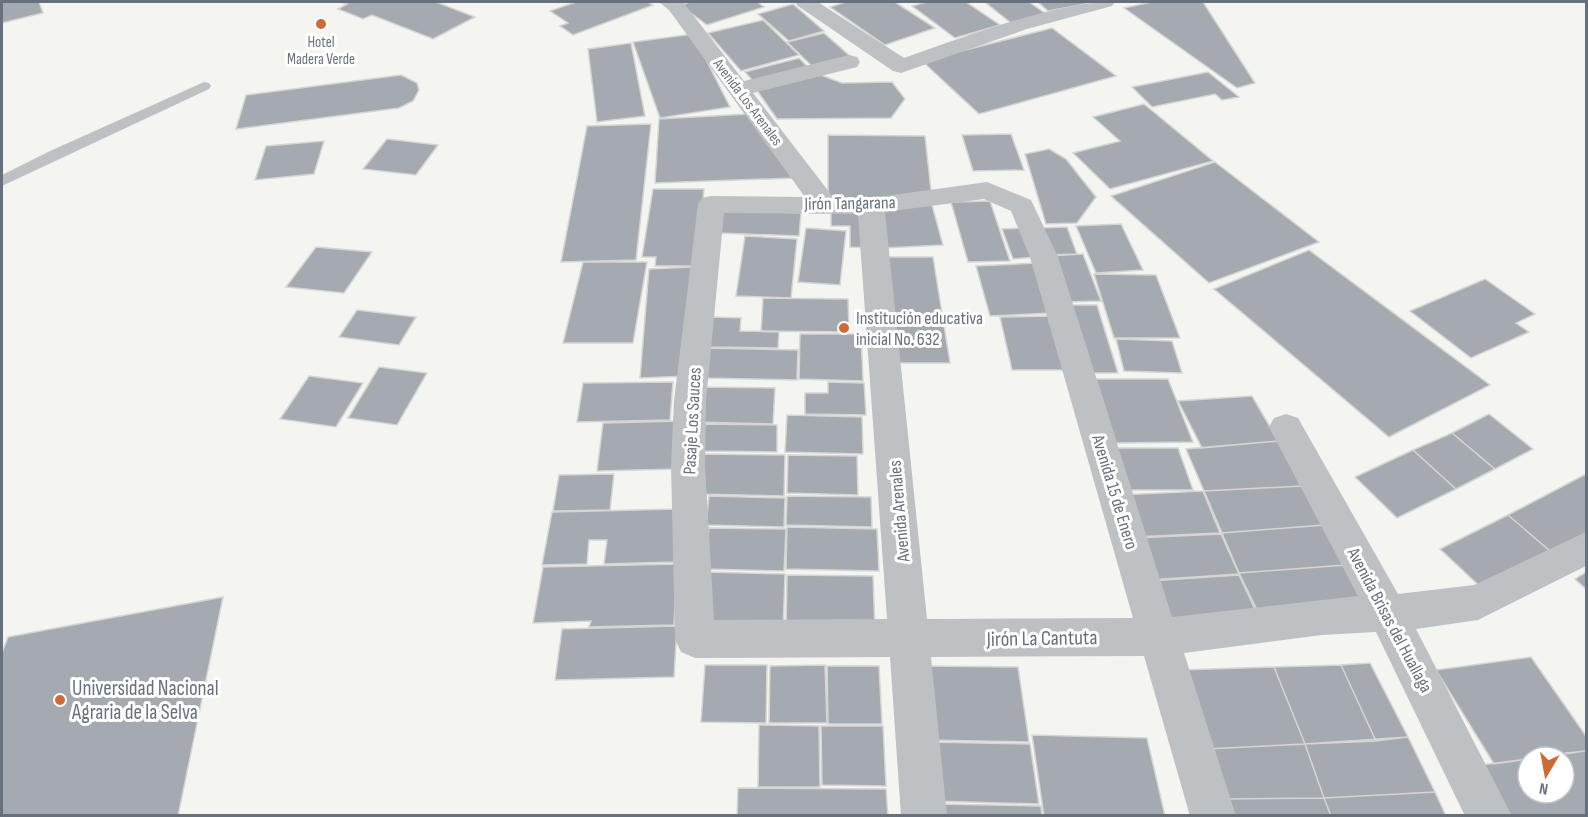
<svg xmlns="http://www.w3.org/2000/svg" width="1588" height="817" viewBox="0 0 1588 817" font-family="'Sofia Sans Condensed',sans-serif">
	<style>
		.building { fill: #a5aab0; stroke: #d5d6d4; stroke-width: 1.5 }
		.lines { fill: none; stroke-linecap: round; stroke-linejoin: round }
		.lane { fill: #bec1c4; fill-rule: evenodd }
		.street { fill: #bec1c4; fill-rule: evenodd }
		.poi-dot { fill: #cd6b38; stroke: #fff; stroke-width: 2 }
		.labels { text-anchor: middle; stroke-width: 6; stroke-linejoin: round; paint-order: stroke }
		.far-poi-label { font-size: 15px; fill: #67717e; stroke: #fff }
		.far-street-label { font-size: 15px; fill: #67717e; stroke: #fff }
		.street-label { font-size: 18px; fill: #67717e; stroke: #fff }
		.poi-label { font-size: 18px; fill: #67717e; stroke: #fff; text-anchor: start }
		.near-street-label { font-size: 21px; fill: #67717e; stroke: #fff }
		.near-poi-label { font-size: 21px; fill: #67717e; stroke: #fff; text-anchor: start }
	</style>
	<rect width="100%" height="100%" fill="#f4f4f1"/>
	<path class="building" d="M2,2H39L43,13L2,23Z
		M340,2H436L475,17L433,39L372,15L363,19L338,9L347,4Z
		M576,2H648L653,5L573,35L560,26L568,23L550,11Z
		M690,2H757L764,7L707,25L680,5Z
		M846,2H895L935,28L885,45L830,7Z
		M927,2H966L1000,25L955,38L912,6Z
		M995,2H1029L1046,14L1011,23L986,3Z
		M1038,2H1096L1048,11Z
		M1152,2H1203L1255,83L1237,88L1124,8Z
		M793,4L824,31L789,41L758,14Z
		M763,20L799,55L741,71L708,33Z
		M1052,28L1116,76L979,114L922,61Z
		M824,33L851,57L814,68L787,42Z
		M693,34L730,107L660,118L633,42Z
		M631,43L645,116L597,122L588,49Z
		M799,58L809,68L754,82L745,72Z
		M1208,72L1239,97L1222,100L1215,94L1152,107L1132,87Z
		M401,75L417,83L419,90L413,101L399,108L236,129L246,95Z
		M821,75L842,83L892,82L905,99L891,118L777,119L756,89Z
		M1144,104L1213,161L1110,189L1073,153L1120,141L1093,117Z
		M748,114L794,178L655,183L659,119Z
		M651,124L636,260L561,262L587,126Z
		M1011,134L1024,170L973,171L962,135Z
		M828,135L925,136L931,191L871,201L828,200Z
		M387,139L438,145L416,175L363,169Z
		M324,141L314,174L255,180L266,146Z
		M1049,149L1066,159L1096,197L1077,223L1046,224L1025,154Z
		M1215,162L1319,242L1209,283L1111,196Z
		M653,189H704L697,266H655L656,257H642Z
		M990,201L1010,261L968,262L951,202Z
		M932,205L943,245L883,248L875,208Z
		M831,206L870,207V248L850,247V226H831Z
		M723,210L801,213L799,236L719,233Z
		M1121,224L1143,270L1096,273L1076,226Z
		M1067,227L1077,254L1047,255L1038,228Z
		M806,228L846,231L840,285L798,282Z
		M1025,228L1036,257L1013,259L1002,229Z
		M745,236L797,239L791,298L736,296Z
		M316,247L372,252L344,293L286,287Z
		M1309,250L1490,385L1389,437L1214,289Z
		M1083,254L1101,301L1064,302L1048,256Z
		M882,257H933L950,363H894Z
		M583,262H647L633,343H563Z
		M1036,263L1054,313L990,316L976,266Z
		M692,267L688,376L640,378L649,269Z
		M1094,274L1156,275L1180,338H1114Z
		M1485,279L1535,314L1516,323L1529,332L1471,358L1410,311Z
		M763,298L848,299L849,332L761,331Z
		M1066,305H1097L1118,373H1084Z
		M357,310L416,317L399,345L339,337Z
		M1051,316L1067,370H1012L1000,317Z
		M712,317L741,318L740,331L779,332L778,348L709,347Z
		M800,334H861L863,381L799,379Z
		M1116,339L1172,341L1182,373L1124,371Z
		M707,348L798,350L797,380L704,378Z
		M379,367L427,373L397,425L348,418Z
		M309,376L363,383L336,427L280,419Z
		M1096,379H1168L1193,442L1116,443Z
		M673,382L670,420L577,422L583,383Z
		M828,382L864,383L866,415L805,414V393H828Z
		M696,387L775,388L773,424L692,422Z
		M1252,396L1278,441L1202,448L1178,401Z
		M1489,414L1533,449L1495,469L1452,433Z
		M787,415L862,417L863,454L785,452Z
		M681,421L678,469L597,471L603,423Z
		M705,424L777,425V452L701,451Z
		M1452,433L1495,469L1456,489L1413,450Z
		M1278,441L1302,486L1204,491L1186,449Z
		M1109,448H1178L1193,490H1122Z
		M1413,450L1456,489L1397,518L1355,477Z
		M697,454L785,455L784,496L692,494Z
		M788,455L857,456L858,495L787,493Z
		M614,474L610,510L553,511L559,475Z
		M1586,474V539L1556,556L1508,515Z
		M1302,486L1324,525L1222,533L1204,491Z
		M1203,491L1220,533L1134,537L1119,495Z
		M709,496L785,498L784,527L706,525Z
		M787,496L871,497L872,527L786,525Z
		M679,509L675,562L604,564L607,540H589L587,564L542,565L552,512Z
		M1508,515L1556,556L1487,593L1440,549Z
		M1324,525L1345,565L1239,573L1222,533Z
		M787,527L877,529L879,571L786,569Z
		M709,528L786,529L784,571L704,569Z
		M1221,534L1239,574L1149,580L1134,538Z
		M677,564L674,625L589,627L591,621L533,623L543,567Z
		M1345,565L1369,608L1261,618L1239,573Z
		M705,572L785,574L783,631L700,629Z
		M1586,572V589L1575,579Z
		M787,575L873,576L875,631L786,630Z
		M1239,575L1260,620L1165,626L1149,581Z
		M223,597L178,816H2V653L8,637Z
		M677,626L674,677L555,680L562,629Z
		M1531,657L1586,736V751L1528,757V759L1494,764L1436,670Z
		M1370,663L1408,737L1376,741L1341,665Z
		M705,665H767L766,723L701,722Z
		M825,665L827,723H769L770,666Z
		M1341,665L1376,741L1305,744L1274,667Z
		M827,666H879L882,724H828Z
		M921,666L1018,667L1029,742L927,740Z
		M1274,667L1305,744L1206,749L1181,670Z
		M759,725L819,726L820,787H758Z
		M821,726H883L886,786L822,785Z
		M1032,735L1147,738L1165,816H1044Z
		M1408,737L1435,792L1324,798L1305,744Z
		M928,742L1030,744L1039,804L932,801Z
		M1305,744L1324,798L1222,799L1206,749Z
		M1586,751V816H1510L1480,765L1528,759V793H1564V757H1542Z
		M738,788L886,789L888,816H737Z
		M1435,792L1446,816H1331L1324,798Z
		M1324,798L1331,816H1227L1222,799Z
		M936,804L1041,806L1042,816H937Z"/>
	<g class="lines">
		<path class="lane" d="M204,82L209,83L211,86L209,89L2,186V175L50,151Z"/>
		<path class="street" d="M659,2H683L744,81L849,55L857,57L860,62L857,67L753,93L833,197L871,198L987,182L1031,200L1058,257L1172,617L1358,596L1269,427L1274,418L1286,414L1298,418L1398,594L1474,585L1586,532V566L1478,620L1416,629L1512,816H1465L1376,632L1322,635L1184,653L1236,816H1190L1144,656L931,657L947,816H901L890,657L695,658L681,652L675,639L671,465L674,401L698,204L702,198L711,196L805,197L669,10ZM984,199L1011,211L1030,257L1133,618L927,619L885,212ZM724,213L858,214L887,619L714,620L705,465L706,401Z
			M795,2H818L904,58C959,39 1060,0 1115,2L1112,6L1027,29L901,73L893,71L798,6Z"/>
	</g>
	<g class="poi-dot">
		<circle cx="321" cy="24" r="6"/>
		<circle cx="844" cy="328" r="6"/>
		<circle cx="60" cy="700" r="6"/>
	</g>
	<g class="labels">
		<g class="far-poi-label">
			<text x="321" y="47">Hotel<tspan x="321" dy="17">Madera Verde</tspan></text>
		</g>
		<g class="far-street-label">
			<text transform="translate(748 102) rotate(53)" y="5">Avenida Los Arenales</text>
		</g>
		<g class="street-label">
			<text transform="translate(850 203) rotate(-1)" y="6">Jirón Tangarana</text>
			<text transform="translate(692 421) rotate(-87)" y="6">Pasaje Los Sauces</text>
			<text transform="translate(1115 492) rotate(73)" y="6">Avenida 15 de Enero</text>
			<text transform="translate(899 511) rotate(-95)" y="6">Avenida Arenales</text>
			<text transform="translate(1390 620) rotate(62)" y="6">Avenida Brisas del Huallaga</text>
		</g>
		<g class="poi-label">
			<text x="856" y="324">Institución educativa<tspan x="856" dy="21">inicial No. 632</tspan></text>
		</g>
		<g class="near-street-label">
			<text transform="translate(1042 638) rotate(-1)" y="7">Jirón La Cantuta</text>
		</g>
		<g class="near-poi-label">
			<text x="72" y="695">Universidad Nacional<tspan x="72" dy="24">Agraria de la Selva</tspan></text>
		</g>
	</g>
	<rect width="1588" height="817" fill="none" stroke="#67717e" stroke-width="6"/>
	<g transform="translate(1546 775) rotate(190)"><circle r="28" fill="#ffffff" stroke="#c2c6cb" stroke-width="1.5"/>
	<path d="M0-4.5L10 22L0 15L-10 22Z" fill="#cd6b38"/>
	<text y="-9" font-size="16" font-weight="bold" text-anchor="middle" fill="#67717e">N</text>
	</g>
</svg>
